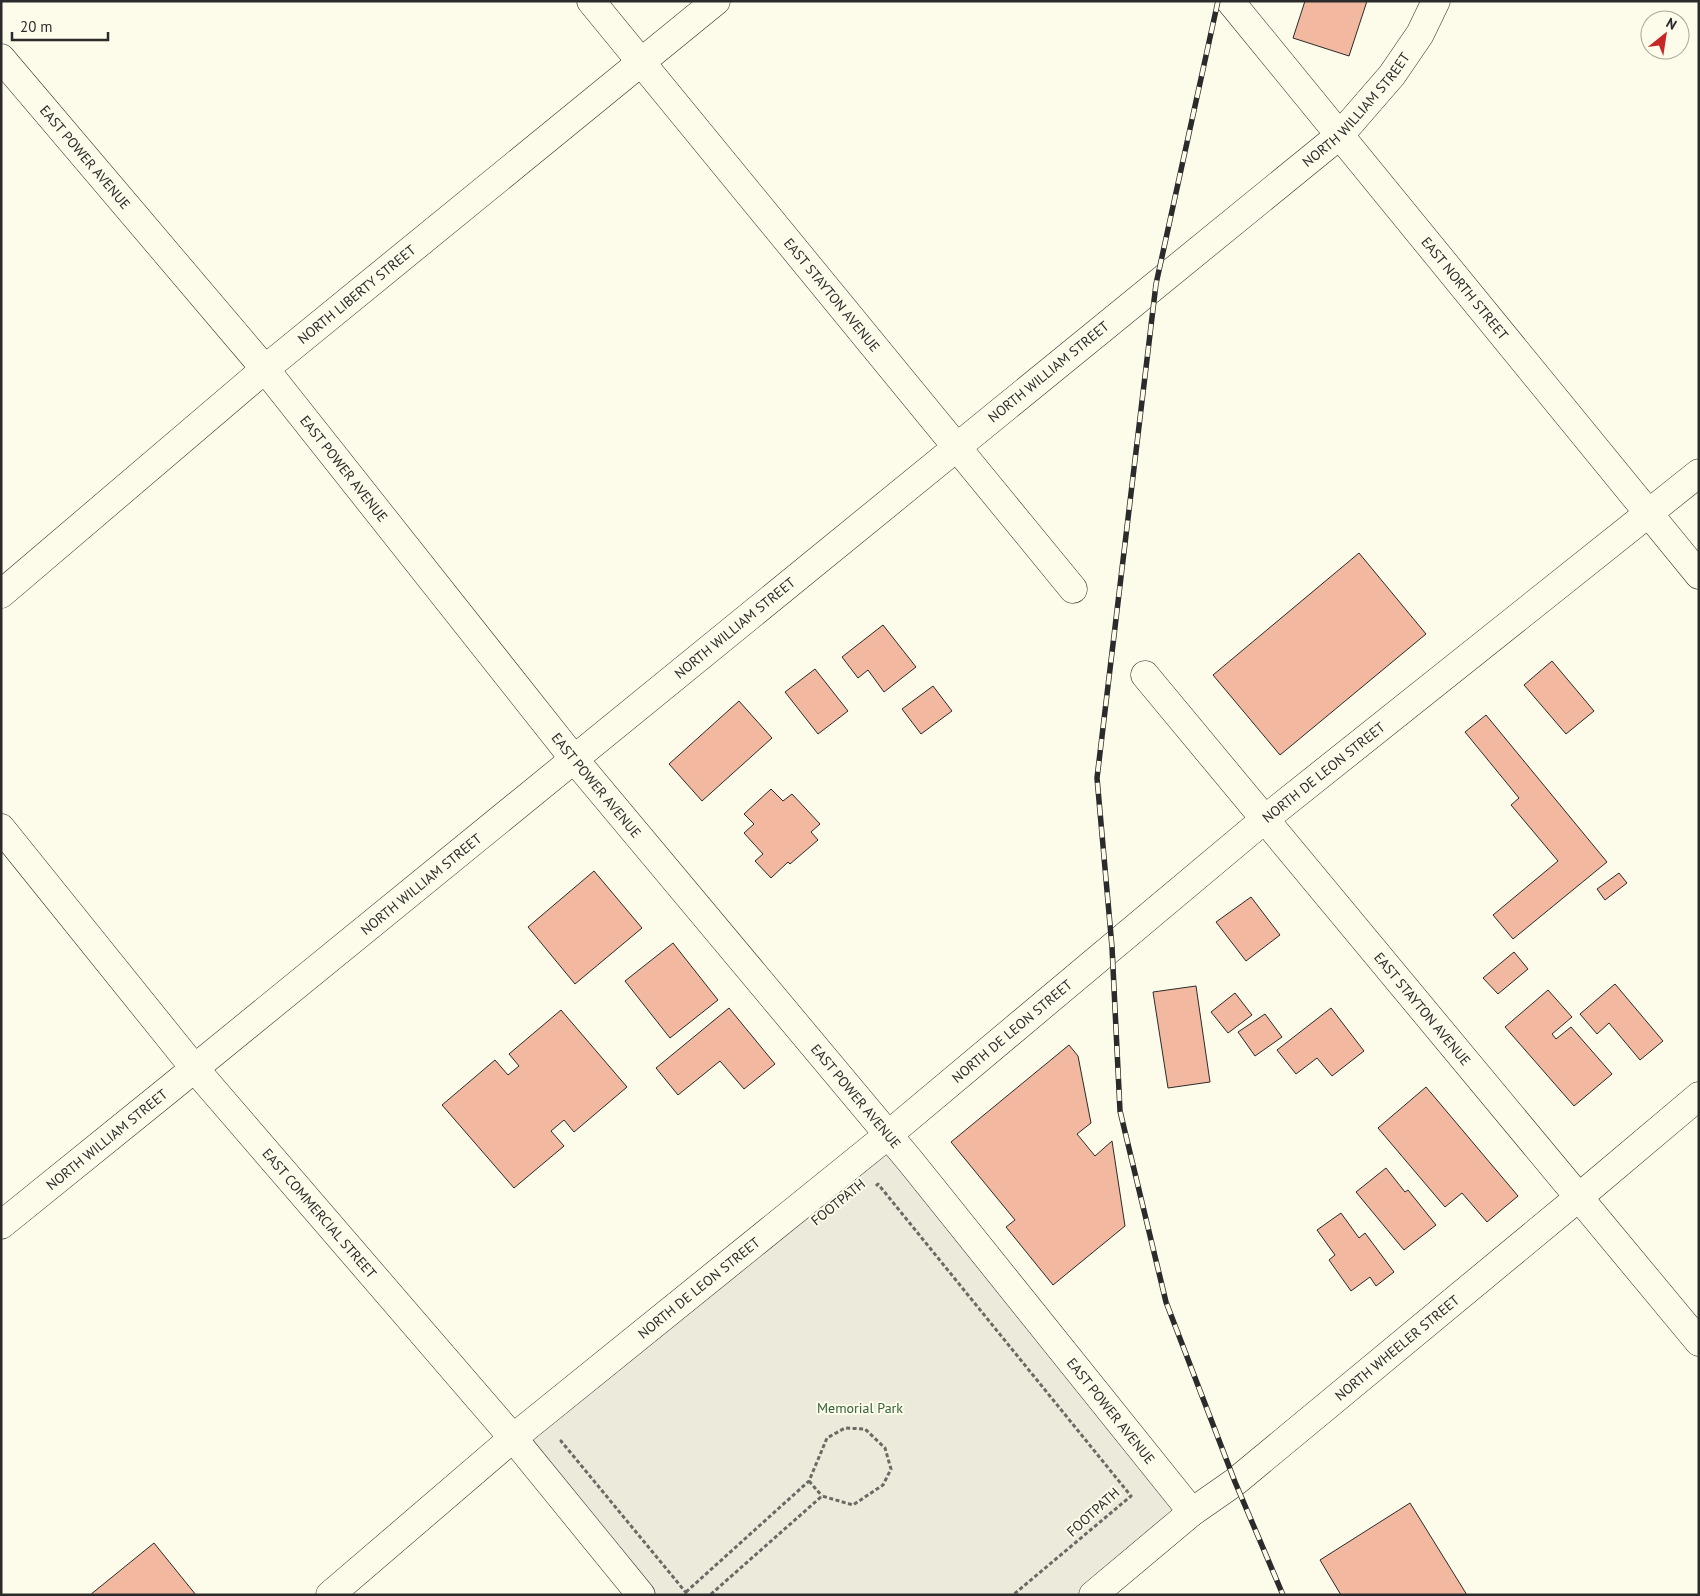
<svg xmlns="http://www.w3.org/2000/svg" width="1700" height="1596" viewBox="0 0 1700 1596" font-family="'PT Sans',sans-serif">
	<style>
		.green { fill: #ecebdb; stroke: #74746e }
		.building { fill: #f2b8a0; stroke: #2b2b2b }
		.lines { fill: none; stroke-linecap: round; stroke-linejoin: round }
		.minor-casing { stroke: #2b2b2b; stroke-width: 29 }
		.path { stroke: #6a6964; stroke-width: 3; stroke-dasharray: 4 2.5; stroke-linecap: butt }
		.minor { stroke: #fdfbea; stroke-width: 28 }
		.rail-casing { stroke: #2b2b2b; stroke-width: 5.5 }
		.rail { stroke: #fdfbea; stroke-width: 4; stroke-dasharray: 11; stroke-linecap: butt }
		.labels { text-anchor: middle; stroke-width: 4; stroke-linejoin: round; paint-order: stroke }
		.street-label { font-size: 14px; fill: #2b2b2b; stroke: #fdfbea }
		.park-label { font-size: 14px; fill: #34623c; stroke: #fdfbea }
	</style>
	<rect width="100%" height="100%" fill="#fdfbea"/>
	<path class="green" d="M888,1144L1181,1507L1081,1595H652L523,1439Z"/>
	<path class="building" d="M1305,1H1367L1349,56L1293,38Z
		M1359,553L1426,634L1280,755L1213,675Z
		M883,625L916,667L884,692L868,670L858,678L842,657Z
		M1552,661L1594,711L1566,734L1524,685Z
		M815,669L848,711L818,734L785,692Z
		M933,686L952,711L921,734L902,709Z
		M739,701L772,738L702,801L669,764Z
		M1486,715L1607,862L1513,939L1493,915L1558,861L1511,805L1519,798L1465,732Z
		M771,789L783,801L792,794L820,824L811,832L818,840L790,864L788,862L771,878L755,861L763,854L744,833L754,824L744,814Z
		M594,871L642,928L575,984L528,927Z
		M1619,873L1627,883L1605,900L1597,889Z
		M1251,897L1280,935L1246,961L1216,922Z
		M673,943L718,1000L670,1038L625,981Z
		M1514,952L1528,969L1498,994L1483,978Z
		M1615,984L1663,1041L1640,1060L1609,1023L1597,1034L1580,1014Z
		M1196,986L1210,1082L1168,1088L1153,992Z
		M1548,990L1572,1017L1552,1034L1556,1039L1571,1027L1612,1074L1574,1106L1505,1027Z
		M1235,993L1252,1015L1228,1033L1211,1012Z
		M729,1008L775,1064L744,1089L720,1061L678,1095L656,1068Z
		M1331,1008L1364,1051L1332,1076L1317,1058L1296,1074L1277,1050Z
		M561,1010L627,1087L574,1132L564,1120L551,1131L564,1146L514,1188L442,1105L495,1060L508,1075L519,1066L509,1054Z
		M1265,1014L1282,1037L1255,1056L1238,1032Z
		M1069,1045L1078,1056L1091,1123L1077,1134L1095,1156L1112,1141L1125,1226L1053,1285L1006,1227L1015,1220L951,1142Z
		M1426,1087L1518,1196L1487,1222L1462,1193L1445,1207L1378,1128Z
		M1386,1168L1405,1192L1408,1190L1436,1225L1404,1250L1356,1192Z
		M1341,1213L1359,1238L1365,1233L1394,1272L1376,1286L1370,1277L1351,1291L1329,1260L1335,1255L1317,1230Z
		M1410,1503L1467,1595H1341L1320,1560Z
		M154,1543L196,1595H90Z"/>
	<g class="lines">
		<g class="minor-casing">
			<g id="minor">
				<path id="s1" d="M591,1L1073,589"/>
				<path id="s2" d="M1230,1L1699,575"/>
				<path id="s3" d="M1,58L265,369L574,759L911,1162L1192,1512"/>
				<path id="s4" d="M1,594L265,369L716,1"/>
				<path id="s5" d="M1145,675L1699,1342"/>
				<path id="s6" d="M1,828L195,1069L513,1438L641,1595"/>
				<path id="s7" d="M1,1225C449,864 892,497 1340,135L1392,75L1420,34L1436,1"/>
				<path id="s8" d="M330,1595L513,1438L888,1135L1265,819L1699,473"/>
				<path id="s9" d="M1093,1595L1192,1512L1235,1482L1578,1198L1699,1096"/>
			</g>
		</g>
		<path class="path" d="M876,1186L878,1184L1131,1496L1013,1595
			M562,1440L561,1441L688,1595
			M809,1481L822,1496
			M686,1592L809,1481L827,1438L845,1428L865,1429L885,1448L891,1469L883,1485L853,1505L822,1496L710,1595"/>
		<use href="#minor" class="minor"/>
		<g class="rail-casing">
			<path id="rail" d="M1218,1L1156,284L1097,778L1112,947L1120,1111L1166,1302L1235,1482L1283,1595"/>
		</g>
		<use href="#rail" class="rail"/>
	</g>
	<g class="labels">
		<g class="street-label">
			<text dy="5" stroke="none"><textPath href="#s7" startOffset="1756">NORTH WILLIAM STREET</textPath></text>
			<text dy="5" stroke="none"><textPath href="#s3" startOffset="130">EAST POWER AVENUE</textPath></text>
			<text dy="5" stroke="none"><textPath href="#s2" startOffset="371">EAST NORTH STREET</textPath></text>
			<text dy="5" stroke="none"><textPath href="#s4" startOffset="465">NORTH LIBERTY STREET</textPath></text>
			<text dy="5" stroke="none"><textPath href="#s1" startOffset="380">EAST STAYTON AVENUE</textPath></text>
			<text dy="5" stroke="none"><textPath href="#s7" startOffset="1351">NORTH WILLIAM STREET</textPath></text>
			<text dy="5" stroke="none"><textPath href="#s3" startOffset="535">EAST POWER AVENUE</textPath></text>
			<text dy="5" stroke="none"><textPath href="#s7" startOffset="946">NORTH WILLIAM STREET</textPath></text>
			<text dy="5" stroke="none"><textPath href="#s8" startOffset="1290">NORTH DE LEON STREET</textPath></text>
			<text dy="5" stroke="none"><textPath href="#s3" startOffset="940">EAST POWER AVENUE</textPath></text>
			<text dy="5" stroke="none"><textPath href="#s7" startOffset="541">NORTH WILLIAM STREET</textPath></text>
			<text dy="5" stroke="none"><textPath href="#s5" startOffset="434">EAST STAYTON AVENUE</textPath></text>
			<text dy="5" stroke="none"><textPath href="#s8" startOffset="885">NORTH DE LEON STREET</textPath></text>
			<text dy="5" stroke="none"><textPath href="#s3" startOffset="1345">EAST POWER AVENUE</textPath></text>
			<text dy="5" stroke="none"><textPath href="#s7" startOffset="136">NORTH WILLIAM STREET</textPath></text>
			<text transform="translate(838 1202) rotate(-39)" y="5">FOOTPATH</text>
			<text dy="5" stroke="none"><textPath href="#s6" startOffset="500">EAST COMMERCIAL STREET</textPath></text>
			<text dy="5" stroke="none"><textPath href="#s8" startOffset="480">NORTH DE LEON STREET</textPath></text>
			<text dy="5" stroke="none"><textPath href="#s9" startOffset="392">NORTH WHEELER STREET</textPath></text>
			<text dy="5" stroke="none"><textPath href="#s3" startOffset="1750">EAST POWER AVENUE</textPath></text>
			<text transform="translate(1093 1512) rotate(-42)" y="5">FOOTPATH</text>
		</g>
		<g class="park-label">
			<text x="860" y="1413">Memorial Park</text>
		</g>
	</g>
	<rect width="1700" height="1596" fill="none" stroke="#2b2b2b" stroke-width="5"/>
	<g transform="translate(1665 35) rotate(30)"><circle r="24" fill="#fdfbea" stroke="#a9a89e"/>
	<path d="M0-4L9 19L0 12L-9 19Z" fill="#c62828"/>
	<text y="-8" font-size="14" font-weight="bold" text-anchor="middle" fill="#2b2b2b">N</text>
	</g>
	<path d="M12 32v8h96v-8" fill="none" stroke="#2b2b2b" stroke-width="2.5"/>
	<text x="20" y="32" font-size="15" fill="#2b2b2b" stroke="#fdfbea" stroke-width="4" paint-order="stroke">20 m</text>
</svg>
